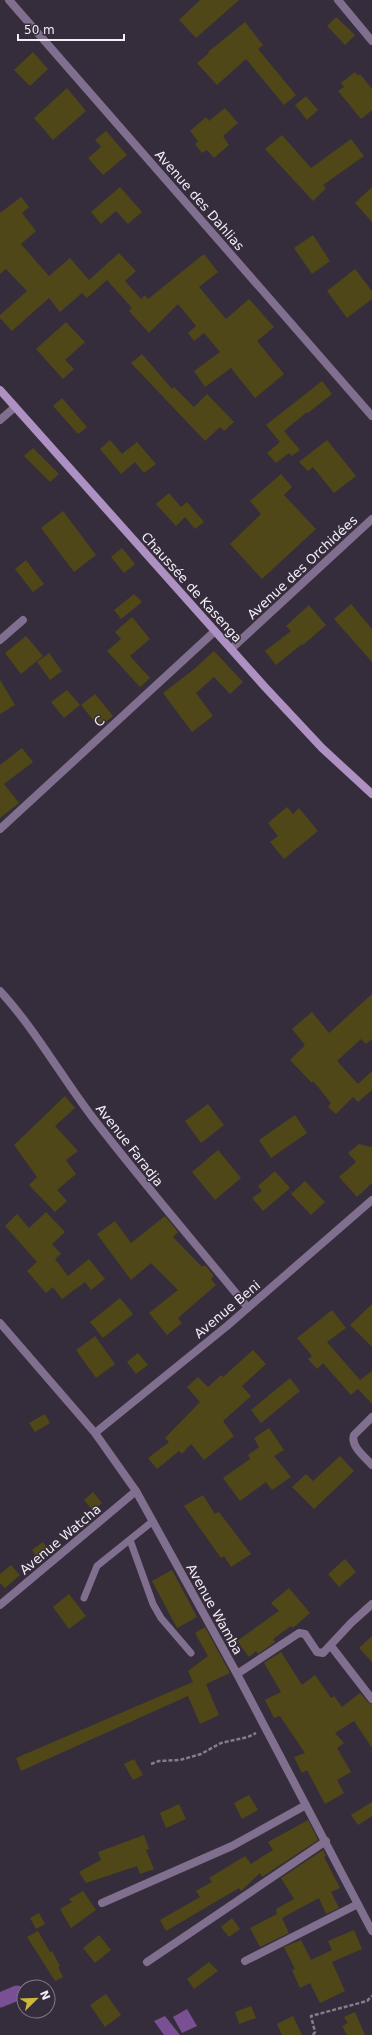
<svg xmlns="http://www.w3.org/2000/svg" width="372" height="2035" viewBox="0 0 372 2035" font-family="'DejaVu Sans',sans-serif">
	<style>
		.water { fill: #785093 }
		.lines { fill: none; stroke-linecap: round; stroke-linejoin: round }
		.canal { stroke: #785093; stroke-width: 15 }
		.building { fill: #4f4717 }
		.path { stroke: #857d8a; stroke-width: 2.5; stroke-dasharray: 4 2; stroke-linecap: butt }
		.lane { stroke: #806f8e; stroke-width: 7 }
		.street { stroke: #806f8e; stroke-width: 8 }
		.secondary { stroke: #ad91c2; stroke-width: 8 }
		.labels { text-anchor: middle; stroke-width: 3; stroke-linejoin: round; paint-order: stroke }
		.street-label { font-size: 13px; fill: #f4eef8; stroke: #362d3c }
	</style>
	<rect width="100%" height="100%" fill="#362d3c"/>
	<path class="water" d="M187,2009L197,2026L182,2033L173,2017Z
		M165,2016L180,2035H164L154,2021Z"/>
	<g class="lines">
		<path class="canal" d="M0,2000L17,1993"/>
	</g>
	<path class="building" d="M200,0H239L196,38L179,20Z
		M336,17L355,35L345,45L327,26Z
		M245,22L263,45L258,49L296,95L284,105L246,59L217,85L197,63L209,53L208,52Z
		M33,52L48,69L30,86L14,70Z
		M355,72L358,76L360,74L372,89V110L361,119L338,91L344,87L341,83Z
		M67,88L86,111L53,140L34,118Z
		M306,96L318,110L307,120L295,105Z
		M225,108L238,123L223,136L229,145L214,158L207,150L202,153L195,144L198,141L190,131L206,117L209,121Z
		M106,131L127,155L103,175L88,158L101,147L95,140Z
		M282,135L311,168L351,139L364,156L323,185L326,188L313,201L265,149Z
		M120,187L142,212L128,224L116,211L101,224L91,212Z
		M372,187V222L355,203Z
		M21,197L29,207L22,213L36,231L21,244L49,276L70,258L89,280L119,253L136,271L125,281L141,299L145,295L148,299L204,254L218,272L199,287L226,319L249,299L274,327L257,341L284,374L255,398L231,368L205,387L194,371L220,352L204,333L194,341L188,333L196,326L178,304L149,333L129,311L132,308L107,280L87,298L82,293L60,312L49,298L12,331L0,318V315L27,291L6,269L0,274V213Z
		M313,235L330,261L312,274L294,248Z
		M355,269L372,291V299L347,318L327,291Z
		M66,322L85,342L65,360L74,369L63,379L36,349Z
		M142,354L172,389L174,387L194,407L207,394L234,422L224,431L220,427L205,441L131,363Z
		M322,381L332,394L308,413L307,412L284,431L300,450L292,456L289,453L276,463L267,453L280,442L266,425Z
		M62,398L87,427L78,434L53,406Z
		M110,440L122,454L137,442L156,464L144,473L135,462L121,474L100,449Z
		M327,440L356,476L334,493L313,467L308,471L299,462Z
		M33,448L59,474L50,482L24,456Z
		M281,474L292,487L284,495L316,529L262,579L230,544L261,514L250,501Z
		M169,493L181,507L187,502L204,522L195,529L185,517L176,526L156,504Z
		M63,511L96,555L74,572L41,528Z
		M122,548L135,564L124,573L111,557Z
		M26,560L44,584L33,592L15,569Z
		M134,594L142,602L121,619L114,610Z
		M351,604L372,629V662L334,619Z
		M309,605L326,625L303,645L302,644L276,665L265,651L291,631L286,626Z
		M132,617L150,639L130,656L150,678L140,687L107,651L121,639L115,632Z
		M26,636L43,656L21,674L5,653Z
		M214,651L243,682L230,694L214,677L196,693L213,716L192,732L163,693L193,670Z
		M49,653L62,671L50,680L37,662Z
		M0,680L15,705L0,714Z
		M67,690L80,705L64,718L51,702Z
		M95,694L113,716L99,727L81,705Z
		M22,748L33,762L4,784L19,803L0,818V765Z
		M287,807L293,814L299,808L318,831L284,859L270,842L278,836L268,823Z
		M372,994V1039L366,1044L361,1039L337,1061L358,1084L372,1071V1090L358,1102L353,1097L336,1114L328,1107L331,1103L313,1081L312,1083L290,1060L305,1045L292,1029L312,1012L329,1033Z
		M65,1096L75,1108L55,1126L78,1151L66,1160L76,1174L57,1190L67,1201L55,1212L29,1185L37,1177L14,1145Z
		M208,1104L224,1125L201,1143L185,1121Z
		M295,1115L307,1133L271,1158L259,1140Z
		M359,1144L372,1147V1183L357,1197L339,1177L356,1162L348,1153Z
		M218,1150L241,1178L215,1200L192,1172Z
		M275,1171L290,1188L263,1211L252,1198L262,1191L258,1186Z
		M305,1181L325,1202L311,1215L291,1194Z
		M46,1212L65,1232L52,1244L61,1254L55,1259L68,1276L89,1259L105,1279L91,1290L85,1282L62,1299L53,1287L46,1293L27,1271L37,1262L5,1226L17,1214L29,1228Z
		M165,1216L178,1232L173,1237L202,1267L205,1265L214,1276L211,1279L216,1285L178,1318L182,1323L167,1335L149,1313L178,1290L151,1263L131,1280L97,1234L115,1221L131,1243Z
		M120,1298L133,1314L103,1338L90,1322Z
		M372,1304V1347L350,1325Z
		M332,1310L346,1328L327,1342L360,1380L372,1371V1404L358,1389L351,1395L323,1363L317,1369L308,1359L312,1356L297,1338Z
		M95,1336L115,1364L96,1378L76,1350Z
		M253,1350L266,1364L242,1386L251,1396L223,1421L234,1436L204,1460L191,1444L182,1454L179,1451L157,1469L148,1458L169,1442L165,1438L200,1402L187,1387L198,1377L208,1387L221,1375L223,1377Z
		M138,1353L148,1365L136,1374L127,1362Z
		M290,1378L300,1391L261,1423L251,1410Z
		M45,1414L50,1423L35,1432L29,1423Z
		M269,1428L284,1450L274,1456L291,1477L272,1490L266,1482L240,1501L223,1478L250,1459L248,1455L259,1447L254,1438Z
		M340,1456L354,1471L314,1509L292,1487L306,1474L313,1481Z
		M93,1492L102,1503L93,1511L84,1500Z
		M203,1495L215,1514L219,1512L251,1554L231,1567L224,1556L221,1558L184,1506Z
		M43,1542L49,1552L38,1560L32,1550Z
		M345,1559L356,1572L339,1587L328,1574Z
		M11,1565L20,1575L5,1588L0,1583V1574Z
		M172,1570L197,1617L177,1628L152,1581Z
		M289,1588L310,1613L293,1628L291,1626L273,1639L275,1642L258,1654L256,1651L249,1657L237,1641L279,1611L271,1603Z
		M69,1594L86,1616L69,1629L53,1607Z
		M205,1627L230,1673L206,1684L219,1715L200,1724L188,1696L21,1771L16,1758L193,1682L188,1671L208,1656L195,1633Z
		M372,1636V1662L359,1648Z
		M281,1652L302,1685L315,1675L331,1698L334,1696L342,1707L360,1693L368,1702L372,1704V1748L354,1721L335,1733L344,1743L337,1748L351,1772L337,1780L344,1793L325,1804L307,1770L302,1773L294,1757L305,1753L280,1716L274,1718L265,1700L281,1692L264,1663Z
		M134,1759L143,1775L133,1780L124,1764Z
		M249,1795L258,1810L242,1819L234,1803Z
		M372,1802V1816L358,1825L351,1815Z
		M179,1804L186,1819L166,1828L160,1813Z
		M308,1820L318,1840L262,1877L260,1873L241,1891L239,1888L166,1931L160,1920L200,1897L196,1891L212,1882L209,1878L245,1856L251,1864L273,1850L268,1842Z
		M144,1835L149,1849L146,1850L154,1869L140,1874L137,1866L86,1883L79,1872L101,1860L98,1852Z
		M323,1850L326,1856L324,1857L340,1888L331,1892L339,1908L326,1914L319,1898L282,1918L289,1933L260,1947L250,1928L277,1914L276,1909L294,1899L281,1878Z
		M83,1891L96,1910L71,1928L60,1909L72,1902L69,1899Z
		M39,1913L45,1924L36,1929L30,1918Z
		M232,1918L240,1929L229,1937L221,1927Z
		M354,1930L362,1949L332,1962L345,1991L320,2003L310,1983L300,1988L292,1970L295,1969L284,1947L301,1940L311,1960L332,1950L328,1941Z
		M38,1931L50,1952L52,1951L60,1966L58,1967L63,1977L55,1981L27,1937Z
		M99,1935L111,1950L95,1963L83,1948Z
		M209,1962L218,1971L194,1989L187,1979Z
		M106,1994L121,2015L105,2027L90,2005Z
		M251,2006L256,2018L239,2024L235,2012Z
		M355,2012L365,2035H347L342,2026L348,2023L344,2017Z
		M293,2016L302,2035H282L277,2024Z"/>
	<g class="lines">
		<path class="path" d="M151,1764L159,1761L180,1760L201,1754L221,1743L248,1737L256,1733
			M313,2035L315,2032L311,2016L367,2001L372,1996"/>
		<path class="lane" d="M130,1540L153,1604L161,1618L191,1653
			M84,1598L97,1566L153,1521"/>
		<path class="street" d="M9,0L372,416
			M338,0L372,41
			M0,420L15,407
			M0,640L23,620
			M231,649L372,519
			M0,829L215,631
			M0,991C35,1029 61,1076 93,1118C143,1183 196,1244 248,1308
			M0,1323L95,1433L136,1491L237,1674L372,1931
			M372,1417L354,1435C350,1446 365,1457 372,1465
			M95,1433L227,1326L372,1200
			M0,1605L136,1491
			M331,1646L372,1699
			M237,1674L299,1633L305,1634L317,1652L323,1653L351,1623L372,1604
			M102,1903L232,1846L306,1805
			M245,1961L358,1904
			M147,1962L326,1841"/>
		<path class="secondary" d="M0,390L264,686L322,748L372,794"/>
	</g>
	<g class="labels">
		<g class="street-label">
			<text transform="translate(200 200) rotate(49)" y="5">Avenue des Dahlias</text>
			<text transform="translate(302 567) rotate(-43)" y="5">Avenue des Orchidées</text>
			<text transform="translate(192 587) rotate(48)" y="5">Chaussée de Kasenga</text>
			<text transform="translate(99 721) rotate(-43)" y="5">C</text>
			<text transform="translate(130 1145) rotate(52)" y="5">Avenue Faradja</text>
			<text transform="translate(227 1309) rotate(-40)" y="5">Avenue Beni</text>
			<text transform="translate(60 1539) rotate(-40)" y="5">Avenue Watcha</text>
			<text transform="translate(215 1609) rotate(61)" y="5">Avenue Wamba</text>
		</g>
	</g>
	<g transform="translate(36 1999) rotate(67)"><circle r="19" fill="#362d3c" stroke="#827a87"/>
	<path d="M0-3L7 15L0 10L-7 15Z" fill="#cdb938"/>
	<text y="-6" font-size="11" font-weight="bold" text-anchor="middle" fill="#f4eef8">N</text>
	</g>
	<path d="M18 34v6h106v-6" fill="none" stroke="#f4eef8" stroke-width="2"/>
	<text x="24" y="34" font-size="12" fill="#f4eef8" stroke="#362d3c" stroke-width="3" paint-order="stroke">50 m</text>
</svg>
